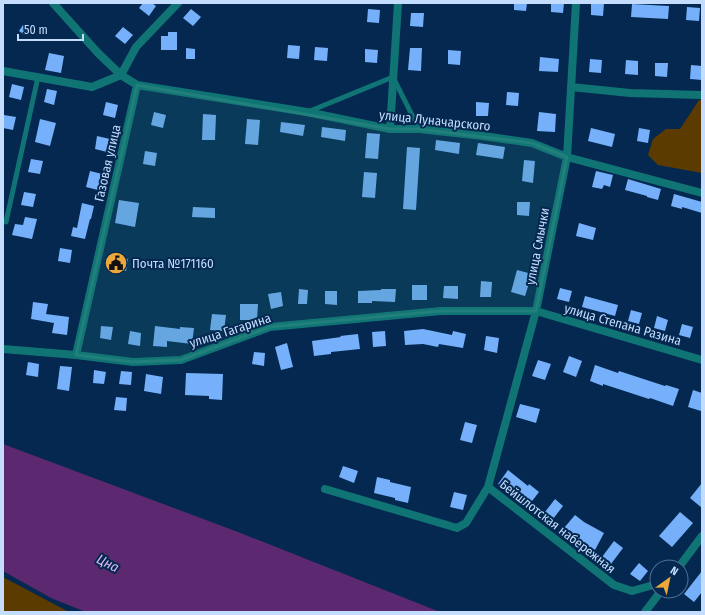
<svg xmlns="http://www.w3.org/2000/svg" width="705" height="615" viewBox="0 0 705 615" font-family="'Fira Sans Condensed',sans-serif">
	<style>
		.green { fill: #5c3b00 }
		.water { fill: #5c2970 }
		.building { fill: #76b0fb }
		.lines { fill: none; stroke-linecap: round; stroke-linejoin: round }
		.service { stroke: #107474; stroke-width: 5 }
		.minor { stroke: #107474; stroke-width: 8 }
		.marked { fill: #21807c; fill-opacity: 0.2; stroke: #21807c; stroke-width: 3; stroke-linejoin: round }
		.labels { text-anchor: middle; stroke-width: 4; stroke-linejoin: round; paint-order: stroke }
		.street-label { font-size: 13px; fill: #c4ddfe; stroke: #042850 }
		.poi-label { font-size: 13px; fill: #c4ddfe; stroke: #042850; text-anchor: start }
		.water-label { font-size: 14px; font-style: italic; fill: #dfb6f2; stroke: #042850 }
	</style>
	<rect width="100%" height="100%" fill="#042850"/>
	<path class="green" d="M699,100H702V173L658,165L648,155L653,139L666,129H680Z
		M3,577L69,612H3Z"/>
	<path class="water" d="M3,444L238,532L440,612H86L51,598L3,571Z"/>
	<path class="building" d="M143,3H152L156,6L149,16L139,8Z
		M514,3H527L526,11L514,10Z
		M551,3H564L563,13L551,12Z
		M591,3H604L603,16L591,15Z
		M632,4L669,6L668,19L631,17Z
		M687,7L700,8L699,21L686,20Z
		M191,9L201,17L193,26L183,18Z
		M368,9L380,10L379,23L367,22Z
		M411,13H424L423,27L410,26Z
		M23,25L29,29L25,35L19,31Z
		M123,27L133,35L125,44L115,36Z
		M168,32H177V50H161V36H168Z
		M288,45L300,46L299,59L287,58Z
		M315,47L328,48L327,61L314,60Z
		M186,48L195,49V59H186Z
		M410,48H422L421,71L408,70Z
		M365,49L378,50L377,63L365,62Z
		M448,50L461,51L460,65L448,64Z
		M49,53L64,56L61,73L45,70Z
		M540,57L559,59L558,72L539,71Z
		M590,59L602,60L601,73L589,72Z
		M626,60L638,61V75L625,74Z
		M655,63H668L667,77L655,76Z
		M691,65L702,66V80L690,79Z
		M12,84L24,87L21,100L9,97Z
		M47,89L57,91L54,105L44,102Z
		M507,92L519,93L518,106L506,105Z
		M106,102L118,105L115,118L103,115Z
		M476,102L489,103L488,116H476Z
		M154,112L166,115L163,128L151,125Z
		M539,112L556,114L555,132L537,131Z
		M203,114L216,115L215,140H202Z
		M4,115L16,117L13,130L3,128Z
		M40,119L56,123L50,146L35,142Z
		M247,119L260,120L258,145L245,144Z
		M281,122L305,125L303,136L280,132Z
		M322,127L346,130L345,141L321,137Z
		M591,128L615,134L612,147L588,141Z
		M639,128L650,130L648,143L637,141Z
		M367,133L380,134L378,159L365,158Z
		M97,136L110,139L107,152L95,149Z
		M436,140L460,143L459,154L435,150Z
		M478,143L505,147L503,159L476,155Z
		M407,147L420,148L416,210L403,209Z
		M145,151L157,153L155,166L143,164Z
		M31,159L43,161L40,174L28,172Z
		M524,160L535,161L533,183L522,181Z
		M90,171L102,174L98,190L86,187Z
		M596,171L613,175L610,187L604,185L602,189L592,187Z
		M364,172L377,173L375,198L362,197Z
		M628,179L661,189L658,200L647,197V196L625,190Z
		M24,192L36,194L33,207L21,205Z
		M674,194L702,202V213L682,207V209L671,206Z
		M119,200L139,203L135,227L115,223Z
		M517,202H530L529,216L517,215Z
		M82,203L94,206L91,219H90L85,239L71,236L73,227L77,228Z
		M193,207L215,208V218L192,217Z
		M25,217L37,219L32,239L12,235L15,224L23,225Z
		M579,223L596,228L593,240L576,236Z
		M60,248L72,250L70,263L58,261Z
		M112,257L128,259L126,271L110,269Z
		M517,270L532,274L525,296L511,292Z
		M481,281L492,282L491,297H480Z
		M412,285H427V300H412Z
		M444,286H458V299L443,298Z
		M560,288L572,291L569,302L557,299Z
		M299,289L308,290L307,304H298Z
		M381,289H396L395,302L372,301V303H358V291L381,290Z
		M325,291H337V305L325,304Z
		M281,292L283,306L271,309L268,294Z
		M585,296L618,305L615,316L582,307Z
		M33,302L48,304L46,314L69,317L67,335L52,333L54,323L31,319Z
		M240,304H258L257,320H240Z
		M631,310L642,313L639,324L628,321Z
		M212,314L226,315L224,331L210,330Z
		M657,316L668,320L665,331L654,328Z
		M682,324L693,327L690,338L679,335Z
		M101,326L113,327L111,340L100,338Z
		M155,326L180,329V327L194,328L192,344L167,341V347L153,346Z
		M423,329L452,335L453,331L466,334L463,348L439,344L438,347L423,344L405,345L404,331Z
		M130,331L141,333L140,346L128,344Z
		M385,331L386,346L373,347L372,332Z
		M358,334L360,349L331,352V354L314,356L312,341L341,337L340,336Z
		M486,336L499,338L497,353L484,350Z
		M287,343L293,367L281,370L275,347Z
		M254,352L265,353L264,366L252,364Z
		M569,356L582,361L576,377L563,372Z
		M538,360L551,364L545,380L532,376Z
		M28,362L39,364L38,377L26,375Z
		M595,365L618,373L619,371L665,386L666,385L679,389L673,406L650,398L649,399L603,384V386L590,381Z
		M60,366L72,367L69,391L57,389Z
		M94,370L106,372L104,384L93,383Z
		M121,371L132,372L131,385L119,384Z
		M186,373L223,374L222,400L209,399V396L185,395Z
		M146,374L163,377L161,394L144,391Z
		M693,390L702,393V407L701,411L688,407Z
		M116,397L127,398L126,411L114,410Z
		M520,404L540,409L536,423L516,417Z
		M465,422L477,425L472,443L460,440Z
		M343,466L358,471L354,483L339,477Z
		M508,470L528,486L529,484L539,492L529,505L509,490L508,492L498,484Z
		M377,477L390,480V482L411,487L408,503L395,500V498L374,493Z
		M702,483V508L690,498Z
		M454,492L467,495L463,510L450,507Z
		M555,499L563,506L553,519L545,512Z
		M680,512L693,523L672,547L659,536Z
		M575,515L584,522L604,533L595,550L581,542L564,528Z
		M614,541L623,548L611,564L602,557Z
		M639,563L648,571L640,581L630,574Z
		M702,571V592L694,602L684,594Z"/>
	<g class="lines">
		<path class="service" d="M310,111L393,77L419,129
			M6,222L38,77"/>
		<path class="minor" d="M3,71L92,87L121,75L98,53L53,3
			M137,85L307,112L390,129H419L483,136L532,143L567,157L702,193
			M571,87L630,93L702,95
			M390,129L398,3
			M3,349L76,355L133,362L181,360L270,327L441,311H536L702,360
			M76,355L137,85L121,75L136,47L178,3
			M488,487L536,311L567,157L576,3
			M325,489L457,528L466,523L488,487L614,585L632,591L657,584
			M679,567L702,536
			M645,612L661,591"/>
	</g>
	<path class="marked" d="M137,85L390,129H419L532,143L567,157L536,311H441L270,327L181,360L133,362L76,355Z"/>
	<defs>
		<g id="civic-disc" transform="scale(1.15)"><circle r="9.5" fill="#eda83b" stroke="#042850"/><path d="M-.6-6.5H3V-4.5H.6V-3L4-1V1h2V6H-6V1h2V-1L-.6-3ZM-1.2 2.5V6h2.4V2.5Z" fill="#111"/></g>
	</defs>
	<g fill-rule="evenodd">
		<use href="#civic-disc" x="116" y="263"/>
	</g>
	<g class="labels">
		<g class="street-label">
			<text transform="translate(435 120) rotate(6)" y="5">улица Луначарского</text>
			<text transform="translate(107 163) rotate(-77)" y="5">Газовая улица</text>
			<text transform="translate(537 246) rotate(-79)" y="5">улица Смычки</text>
			<text transform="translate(623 324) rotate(16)" y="5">улица Степана Разина</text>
			<text transform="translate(230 330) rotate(-18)" y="5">улица Гагарина</text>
			<text transform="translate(558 526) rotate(38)" y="5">Бейшлотская набережная</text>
		</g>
		<g class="poi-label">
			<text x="132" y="268">Почта №171160</text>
		</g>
		<g class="water-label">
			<text transform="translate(108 563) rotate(27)" y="5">Цна</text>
		</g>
	</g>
	<rect width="705" height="615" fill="none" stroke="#c4ddfe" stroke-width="8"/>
	<g transform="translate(669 579) rotate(33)"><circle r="19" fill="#042850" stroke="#517096"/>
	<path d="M0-3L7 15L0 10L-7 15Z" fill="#eda83b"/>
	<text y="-6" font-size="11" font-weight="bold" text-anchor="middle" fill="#c4ddfe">N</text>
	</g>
	<path d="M18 34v6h65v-6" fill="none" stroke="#c4ddfe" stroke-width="2"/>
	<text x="24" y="34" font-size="12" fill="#c4ddfe" stroke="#042850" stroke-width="3" paint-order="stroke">50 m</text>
</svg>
